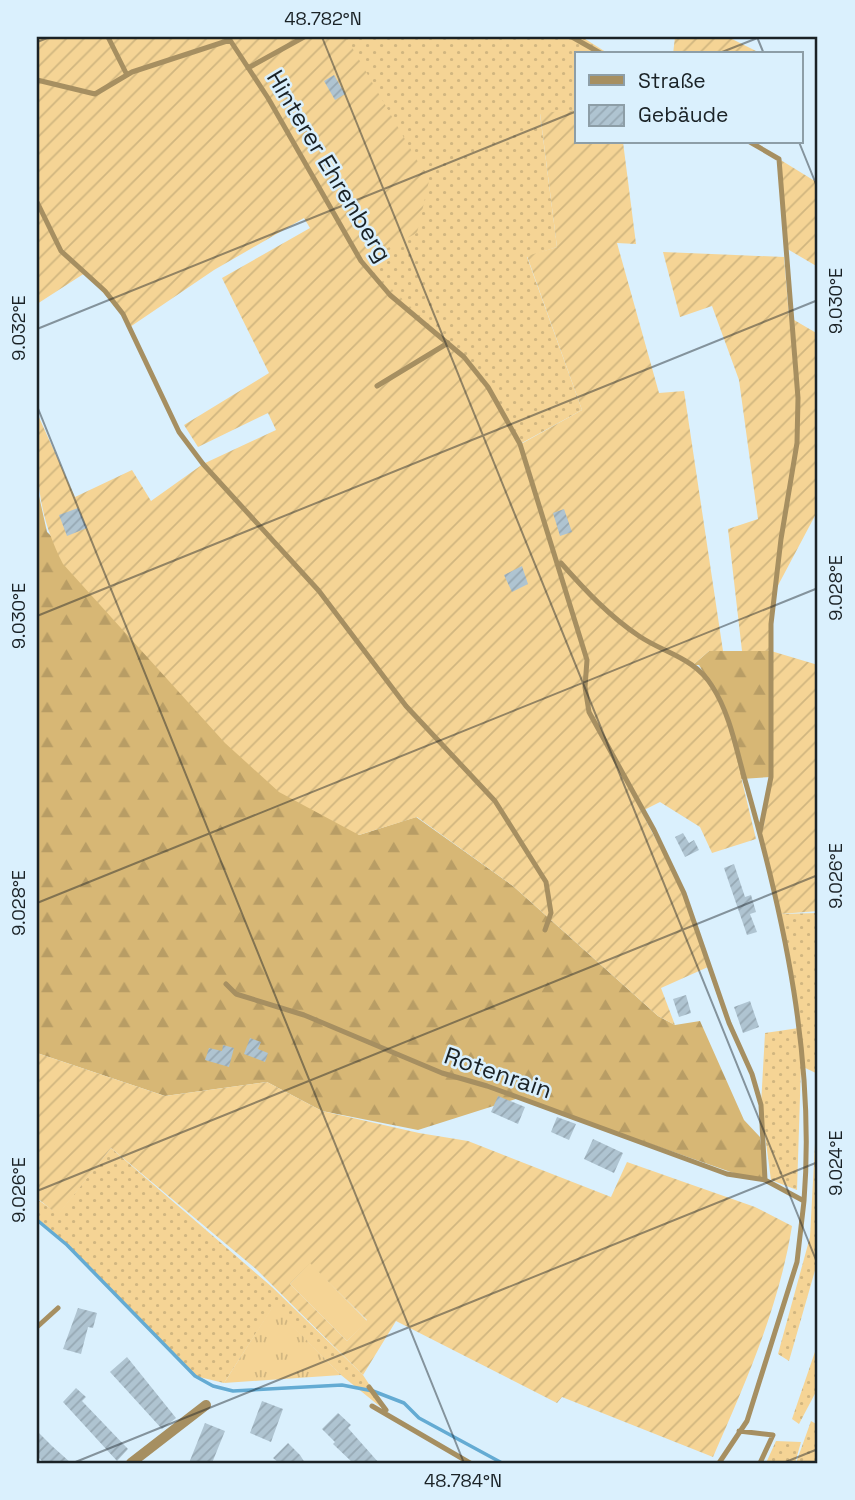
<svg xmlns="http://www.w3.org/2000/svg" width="855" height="1500" viewBox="0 0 855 1500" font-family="'Space Grotesk',sans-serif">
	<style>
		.grass { fill: url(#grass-dots) }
		.forest { fill: url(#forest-firs) }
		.park { fill: url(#park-tufts) }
		.garden { fill: url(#garden-furrows); fill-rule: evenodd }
		.pitch { fill: #f5d495 }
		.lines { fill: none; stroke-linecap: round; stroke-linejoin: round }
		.stream { stroke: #64abd3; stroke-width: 3.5 }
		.building { fill: url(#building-hatch) }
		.service { stroke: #a68f61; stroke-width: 5 }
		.minor { stroke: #a68f61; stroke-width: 10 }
		.ticks { fill: none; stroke: #1a2226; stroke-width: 2; stroke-opacity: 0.45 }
		.labels { text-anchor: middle; stroke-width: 5; stroke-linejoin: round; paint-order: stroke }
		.street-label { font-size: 24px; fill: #1a2226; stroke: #daf0fd }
		.neatline { fill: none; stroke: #1a2226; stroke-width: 2.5 }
		.ticks-label { font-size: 18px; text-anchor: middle; fill: #1a2226 }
	</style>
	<defs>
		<pattern id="grass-dots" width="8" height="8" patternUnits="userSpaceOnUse" patternTransform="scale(1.75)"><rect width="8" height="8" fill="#f5d495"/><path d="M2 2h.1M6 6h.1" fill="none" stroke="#d1b680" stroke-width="1.8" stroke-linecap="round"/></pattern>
		<pattern id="forest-firs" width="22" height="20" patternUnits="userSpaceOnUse" patternTransform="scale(1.75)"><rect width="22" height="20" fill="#d7b775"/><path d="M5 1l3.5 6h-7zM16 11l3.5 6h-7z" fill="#b89d65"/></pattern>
		<pattern id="park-tufts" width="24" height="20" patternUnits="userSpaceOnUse" patternTransform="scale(1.75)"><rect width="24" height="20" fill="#f5d495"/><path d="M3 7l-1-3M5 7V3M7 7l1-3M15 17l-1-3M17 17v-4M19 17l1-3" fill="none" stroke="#d1b680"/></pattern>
		<pattern id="garden-furrows" width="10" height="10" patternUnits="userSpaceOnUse" patternTransform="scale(1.75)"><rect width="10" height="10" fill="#f5d495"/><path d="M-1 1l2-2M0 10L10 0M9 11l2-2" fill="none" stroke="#d1b680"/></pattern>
		<pattern id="building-hatch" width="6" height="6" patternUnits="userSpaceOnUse" patternTransform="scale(1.75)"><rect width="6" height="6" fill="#afc4d1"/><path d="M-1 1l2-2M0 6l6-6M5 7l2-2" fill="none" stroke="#96a8b3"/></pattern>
	</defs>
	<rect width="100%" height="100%" fill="#daf0fd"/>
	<path class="grass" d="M346,37H582L609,54H577V110L540,114L557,247L527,257L582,410L520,444L431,329L361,261Z
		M818,913V1074L801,1066L797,1190L771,1180L761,1105L765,1033L799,1028L780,914Z
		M818,1087V1260L789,1361L778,1354L810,1237Z
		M111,1148L272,1287L363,1375L388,1413L341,1375L273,1307L224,1383L195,1376L67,1245L37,1219V1199L58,1214Z
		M818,1343V1388L799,1424L792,1419Z
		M811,1421L818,1425V1463H796Z
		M776,1441L801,1442L795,1463H766Z"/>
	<path class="forest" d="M37,487L47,532L359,835L416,817L513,886L658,1016L675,1025L700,1021L744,1120L760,1137L765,1180L745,1177L519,1098L418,1130L322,1111L267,1082L165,1096L37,1053Z
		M709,651H770L771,777L741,779C732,739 722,701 699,665H693Z"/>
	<path class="park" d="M273,1306L341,1375L224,1383Z"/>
	<path class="garden" d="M37,37H346L429,181L417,233L362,261L464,357L521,444L582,410L527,256L557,247L540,113L577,110V142H623L636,244L617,243L659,393L684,391L723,651H709L693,665L712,686L728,723L756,839L712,853L700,827L660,802L644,810L589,712L684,893L708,967L661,988L675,1025L658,1016L513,886L417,817L359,835L279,792L225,743L63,564C35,509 37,473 37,413L75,497L132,470L151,501L203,464L276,430L268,413L198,447L184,425L269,373L222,278L310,228L304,218L214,270L130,327L123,314L85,273L37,304Z
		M675,37H728L762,54H673Z
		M779,159L818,183V267L784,247Z
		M663,252L784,257L789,317L818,334V510L774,593L771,651L818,665V911L780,914L760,832L764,825L773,745L770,651H742L728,529L758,519L739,380L712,306L680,317Z
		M37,1053L165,1096L267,1082L322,1111L419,1133L468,1141L611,1197L627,1162L755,1207L792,1226C779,1307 746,1382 713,1457L562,1397L557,1403L396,1321L363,1375L256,1269L111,1148L58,1215L37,1198ZM310,1264L367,1320L347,1341L290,1284Z"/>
	<path class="pitch" d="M310,1263L367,1321L347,1341L290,1284Z"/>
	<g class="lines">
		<path class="stream" d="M37,1220L67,1245L195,1376L213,1386L233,1391L342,1385L373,1391L404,1403L419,1418L502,1463"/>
	</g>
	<path class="building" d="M334,75L345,94L335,100L324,81Z
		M78,508L87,528L67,536L59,515Z
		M564,509L572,532L560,536L553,513Z
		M522,566L528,584L512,592L504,575Z
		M683,833L689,843L694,840L699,850L685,857L675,837Z
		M734,864L745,897L751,895L756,912L750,914L757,932L747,935L724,868Z
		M686,995L691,1013L679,1017L673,999Z
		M750,1001L759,1027L743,1033L734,1007Z
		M250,1038L261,1042L258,1049L268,1053L265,1062L244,1054Z
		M223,1045L234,1048L229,1067L205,1060L209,1048L222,1051Z
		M498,1096L525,1107L518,1124L491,1112Z
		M557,1117L576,1124L569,1140L551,1132Z
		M593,1139L623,1153L614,1173L584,1159Z
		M78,1308L97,1313L93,1328L88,1327L81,1354L63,1349Z
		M127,1357L176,1418L162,1429L110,1372Z
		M76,1388L86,1397L82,1401L128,1449L117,1461L63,1402Z
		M262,1401L283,1409L271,1442L250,1433Z
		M338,1413L351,1425L348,1428L379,1463H353L333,1444L335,1442L322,1429Z
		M205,1423L225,1431L212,1463H189Z
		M37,1431L52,1446L71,1463H44L37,1456Z
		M288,1443L300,1455L305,1463H279L273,1458Z"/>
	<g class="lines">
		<path class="service" d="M108,37L127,75
			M228,37L268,98L361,261L390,295L464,357L488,387L520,444L587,660L585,687L589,712L654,830L684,893L729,1023L752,1074L761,1105L765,1180L804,1201L797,1262L747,1421L719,1463
			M572,37L602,54
			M248,68L304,37
			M37,80L95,94L132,72L230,40
			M750,142L779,159L798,398L797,443L781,539L771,624V777L760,832
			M37,202L61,251L105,291L123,314L179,432L203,464L319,591L406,706L495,801L546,882L551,913L545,930
			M377,386L448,343
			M561,563C585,590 609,616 639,636C664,653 695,658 712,686C731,715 737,754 747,787C785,921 815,1061 804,1201
			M226,984L236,994L304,1015L442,1073L487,1086L727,1174L765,1180
			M37,1327L58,1308
			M369,1387L386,1410
			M372,1406L470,1463
			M739,1431L773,1435L760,1463"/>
		<path class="minor" d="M131,1463L206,1405"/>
	</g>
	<path class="ticks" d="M322,37L818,1265M757,37L764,54M37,42L50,37M717,54L760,37M799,142L818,189M37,329L577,111M37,406L464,1463M37,616L818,300M37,903L818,588M37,1191L818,875M73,1463L818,1162M783,1463L818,1449"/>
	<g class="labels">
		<g class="street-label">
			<text transform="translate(329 166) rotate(59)" y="8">Hinterer Ehrenberg</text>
			<text transform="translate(498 1073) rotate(19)" y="8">Rotenrain</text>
		</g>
	</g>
	<rect width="855" height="1500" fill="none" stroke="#daf0fd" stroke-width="77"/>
	<rect x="575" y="52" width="228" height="91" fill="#daf0fd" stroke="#8d9ea7" stroke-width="2"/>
	<rect x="589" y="75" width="35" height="10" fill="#a68f61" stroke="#8d9ea7" stroke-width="2"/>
	<text x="638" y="88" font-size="21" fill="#1a2226">Straße</text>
	<rect x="589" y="105" width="35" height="21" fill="url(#building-hatch)" stroke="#8d9ea7" stroke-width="2"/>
	<text x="638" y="122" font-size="21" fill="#1a2226">Gebäude</text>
	<rect x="38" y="38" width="778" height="1424" class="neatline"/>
	<g class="ticks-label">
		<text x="323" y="25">48.782°N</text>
		<text transform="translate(836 301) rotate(-90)" y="6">9.030°E</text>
		<text transform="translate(19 328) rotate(-90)" y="6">9.032°E</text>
		<text transform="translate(836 588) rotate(-90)" y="6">9.028°E</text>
		<text transform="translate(19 616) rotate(-90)" y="6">9.030°E</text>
		<text transform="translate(836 876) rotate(-90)" y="6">9.026°E</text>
		<text transform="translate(19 903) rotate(-90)" y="6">9.028°E</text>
		<text transform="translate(836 1163) rotate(-90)" y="6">9.024°E</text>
		<text transform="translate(19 1190) rotate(-90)" y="6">9.026°E</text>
		<text x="463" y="1487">48.784°N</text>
	</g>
</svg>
